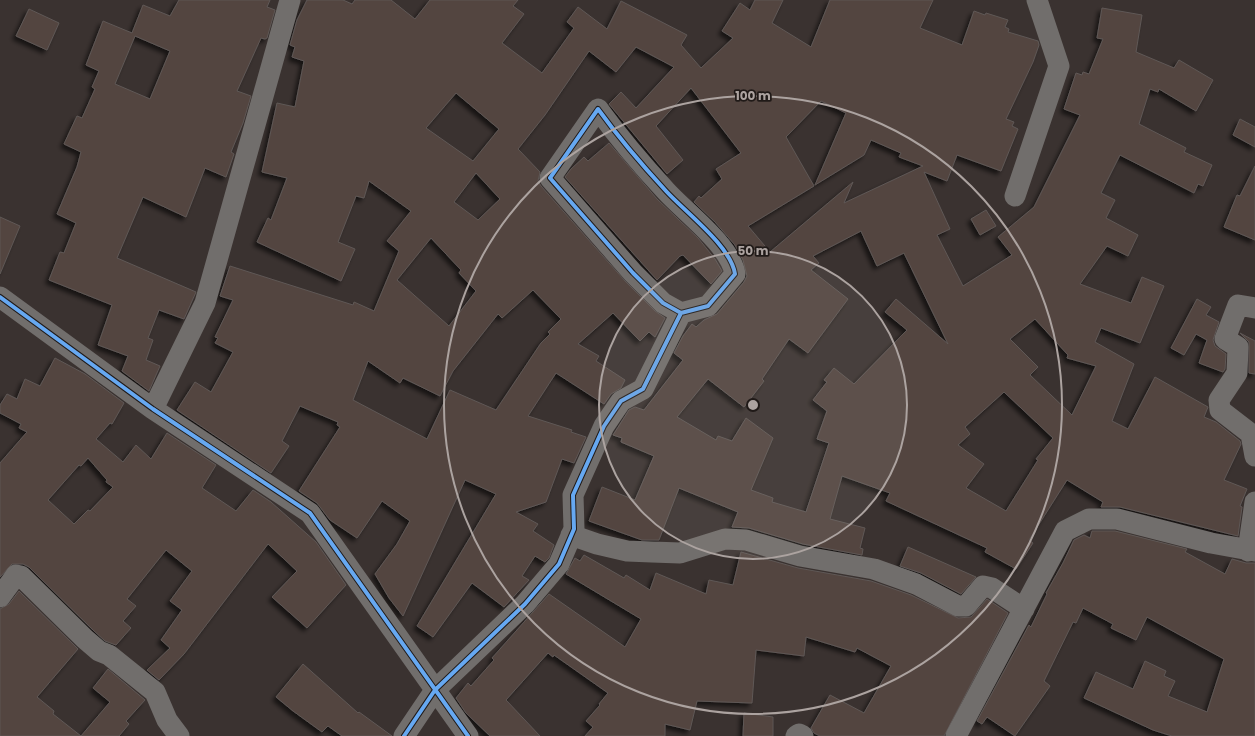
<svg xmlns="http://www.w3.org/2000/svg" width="1255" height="736" viewBox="0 0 1255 736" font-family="Poppins,sans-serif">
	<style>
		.building { fill: #53443f; stroke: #5f5856; fill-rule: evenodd; filter: url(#shadow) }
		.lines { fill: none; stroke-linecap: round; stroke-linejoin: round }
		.minor { stroke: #716e6c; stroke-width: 21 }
		.cycleway-casing { stroke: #201a18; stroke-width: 6 }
		.cycleway { stroke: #66a8f1; stroke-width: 4 }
		.ring { fill: none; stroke: #aca3a0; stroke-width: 2 }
		.centre { fill: #aca3a0; stroke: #201a18; stroke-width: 2 }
		.ring-label { font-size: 12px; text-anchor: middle; font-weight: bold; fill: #aca3a0; stroke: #201a18; stroke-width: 3.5; stroke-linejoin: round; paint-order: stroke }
	</style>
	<defs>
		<filter id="shadow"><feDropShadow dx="-3.5" dy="3.5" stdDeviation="2" flood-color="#0009"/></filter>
	</defs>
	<rect width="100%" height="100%" fill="#3a3230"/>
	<path class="building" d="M179,0H270L267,7L275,10L267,38L265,39L261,38L237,91L251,96L243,123L231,152L234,154L226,177L205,168L186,217L143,197L117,258L196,292L184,319L159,310L148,338L153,340L146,360L160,366L149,391L122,371L128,356L98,345L112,305L49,280L60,252L64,253L76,223L57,214L77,167L81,152L64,144L77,116L82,118L95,89L92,87L99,71L86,65L103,21L132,33L143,5L170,16ZM135,36L170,51L150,99L115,84Z
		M307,0H343L352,4L355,0H391L415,19L430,0H518L513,6L524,14L502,43L542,73L574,28L567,22L578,7L607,29L621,1L687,35L681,45L701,68L733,38L722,31L740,3L750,10L755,0H783L772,23L811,47L830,0H933L920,28L962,45L974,11L985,15L986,13L1008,20L1005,27L1009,29L1008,32L1038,41L1039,45L1033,62L1006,119L1014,122L1012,126L1018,129L1001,171L957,155L947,181L924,172L950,229L937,235L963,286L1012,255L998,237L1034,207L1080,115L1064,109L1076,73L1082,75L1083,72L1089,74L1103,39L1097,38L1102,8L1142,15L1136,52L1174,68L1179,60L1213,80L1196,111L1159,89L1158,92L1150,89L1139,124L1186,148L1184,152L1212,165L1203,186L1198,184L1194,193L1120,155L1101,193L1115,200L1106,218L1138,235L1128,256L1107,246L1080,284L1131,303L1142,277L1164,286L1140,343L1101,328L1095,342L1134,364L1112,421L1128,429L1155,377L1208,407L1204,417L1216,422L1240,441L1241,444L1224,480L1247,489L1240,506L1242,507L1238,536L1120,507H1101L1103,502L1067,480L1029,540L1033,543L1016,569L985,552L987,548L886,501L890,493L842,476L830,519L865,528L860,548L863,549L862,555L803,544L749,528L732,527L738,512L679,488L659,540H642L589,521L602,487L635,500L654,456L621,442L622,438L613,435L615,432L629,410L635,407L644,410L683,360L674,353L683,336L692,324L696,327L704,320L717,314L744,282L747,276L743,260L735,245L715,222L694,202L699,196L701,198L722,179L716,169L741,153L691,88L656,126L683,160L667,174L609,104L621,92L636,108L674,67L636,47L616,72L589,51L545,115L518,149L540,172L538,181L541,186L625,281L655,311L665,318L655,337L649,332L640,341L613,313L578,344L599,356L596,361L625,380L621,388L611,394L604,404L556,373L528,416L572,430L571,432L586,437L574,463L562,459L546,502L516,512L538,524L533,531L554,545L549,558L545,562L535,556L522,576L529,580L504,607L472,583L433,637L417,626L496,494L465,480L403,616L389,598L375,574L397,544L410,521L382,501L357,538L330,520L317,503L299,491L340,427L337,425L338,422L300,406L282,441L289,446L271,473L177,410L195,382L211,392L233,352L215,343L218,338L215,337L233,300L220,296L230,266L353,305L354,302L374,311L399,251L387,241L411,211L369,181L364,198L356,196L338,242L355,249L341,281L257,242L268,218L271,220L287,178L262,172L277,103L295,107L304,61L292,57L295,47L290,45L297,20ZM456,93L499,129L473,161L426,128ZM821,101L846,113L815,185L864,155L871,140L901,153L899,157L923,166L844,203L853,182L770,252L748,226L814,186L786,137ZM476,173L500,199L478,220L454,202ZM861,231L877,266L904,253L948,344L896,299L885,312L907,330L854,384L834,368L824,380L827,382L813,400L827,411L817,439L829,443L806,512L772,502L773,498L751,490L773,438L746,418L732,441L718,436L716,440L677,417L708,379L744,407L764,381L762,379L789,339L808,353L848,299L811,270L819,263L813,256ZM431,238L461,270L459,273L476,291L449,326L397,280ZM533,290L561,319L548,332L550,334L541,343L496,410L450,390L427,439L353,400L368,361L400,383L403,378L440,396L453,371L498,314L502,318ZM1035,319L1068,355L1067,358L1096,366L1072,415L1030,375L1038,367L1010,339ZM1004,392L1053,438L1036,459L1038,460L1006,511L966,488L984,464L958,445L970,434L965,427Z
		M29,9L59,23L47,50L16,36Z
		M1240,119L1255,127V147L1233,135Z
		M609,143L657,199L698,238L715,259L722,271L711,284L683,255L680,256L657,280L565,177L571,169L584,157L588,161Z
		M1255,166V240L1224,227L1237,195L1240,196Z
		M986,210L996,226L980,235L971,219Z
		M0,217L20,226L0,274Z
		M1197,299L1211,307L1206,315L1219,322L1213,340L1215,346L1226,354L1225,369L1223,372L1199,363L1207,340L1196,334L1184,355L1171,348Z
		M1240,333L1255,341V374L1249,373V342Z
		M55,358L85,374L124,403L112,424L110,423L96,439L123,462L136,445L151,459L167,433L216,465L202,488L236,511L253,490L271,502L316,542L346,585L307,628L272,597L297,571L268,544L184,654L159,680L147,670L170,648L161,640L182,610L170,601L192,571L166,550L127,599L136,606L123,621L131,628L116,645L105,641L93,630L29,567L23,564H12L0,577V463L27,432L19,428L21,424L0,413V405L7,394L17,399L25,379L40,386ZM88,458L107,480L106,482L113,487L90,511L88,510L74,524L48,500L79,465L81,466Z
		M1092,531H1115L1187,549L1185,552L1225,574L1232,559L1246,563H1255V736H1172L1153,730L1084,698L1096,672L1133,689L1145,661L1166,671L1164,676L1175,681L1168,696L1207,712L1224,659L1147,617L1136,640L1111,628L1113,624L1083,608L1076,623L1073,622L1044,681L1050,686L1015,736L987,717L982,724L977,721L1029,625L1031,627L1047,594L1046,593L1063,563L1074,540L1084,535L1090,538Z
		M908,547L976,577L961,594L921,573L900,566Z
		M741,552L798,568L871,581L911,595L958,618L971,617L987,599L1008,613L944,736H820L814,733L811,728L830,695L864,713L891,666L857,648L855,652L806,637L804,656L756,650L752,703L697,701L690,730L665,724V736H585L593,727L586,721L600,705L599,704L608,693L554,655L553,657L548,653L506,700L540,736H490L466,713L456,698L468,683L471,686L494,660L492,658L549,594L625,647L641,619L566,574L575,558L580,561L584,555L624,578L626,575L650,590L656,573L706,594L709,580L733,585Z
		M19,591L78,649L37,697L54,711L53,714L81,736H0V609L9,604Z
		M303,664L358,713L359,712L392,736H342L328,726L322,732L293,711L276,697Z
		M108,669L145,700L126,721L129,724L119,736H81L110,702L93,688Z
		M744,713L773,717V736H743Z"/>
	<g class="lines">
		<path class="minor" d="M1015,196L1059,66L1037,0
			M0,297L153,409L310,513L468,736
			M1255,308L1238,305L1225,339L1238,347L1237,373L1219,400L1220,410L1251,434L1255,456
			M153,409L205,303L290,0
			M571,535L597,544L627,551L652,552L680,553L725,539L746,540L800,556L874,569L916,584L958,606H966L983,586L992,588L1024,609
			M1248,551L1255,502
			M0,597L16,575L21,576L85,639L99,651L109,655L155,692L167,720L179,736
			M404,736L435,690L525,604L559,564L574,529L573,495L604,426L621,401L643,389L681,313L663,303L633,273L550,178L598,109C619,138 642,165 666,191C685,212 731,246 735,274L708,306L681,313
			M796,736L799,734L803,736
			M956,736L1065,531L1089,519H1117L1211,543L1255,551"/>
		<g class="cycleway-casing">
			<path id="cycleway" d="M0,297L153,409L310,513L468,736
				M404,736L435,690L525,604L559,564L574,529L573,495L604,426L621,401L643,389L681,313L663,303L633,273L550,178L598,109C619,138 642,165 666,191C685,212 731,246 735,274L708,306L681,313"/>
		</g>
		<use href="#cycleway" class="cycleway"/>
	</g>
	<circle cx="753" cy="405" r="154" fill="#aca3a0" fill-opacity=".12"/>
	<g class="ring">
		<circle cx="753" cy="405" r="154"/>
		<circle cx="753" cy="405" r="309"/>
	</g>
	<circle cx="753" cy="405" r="6" class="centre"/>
	<g class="ring-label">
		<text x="753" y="100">100 m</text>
		<text x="753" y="255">50 m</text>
	</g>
</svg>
